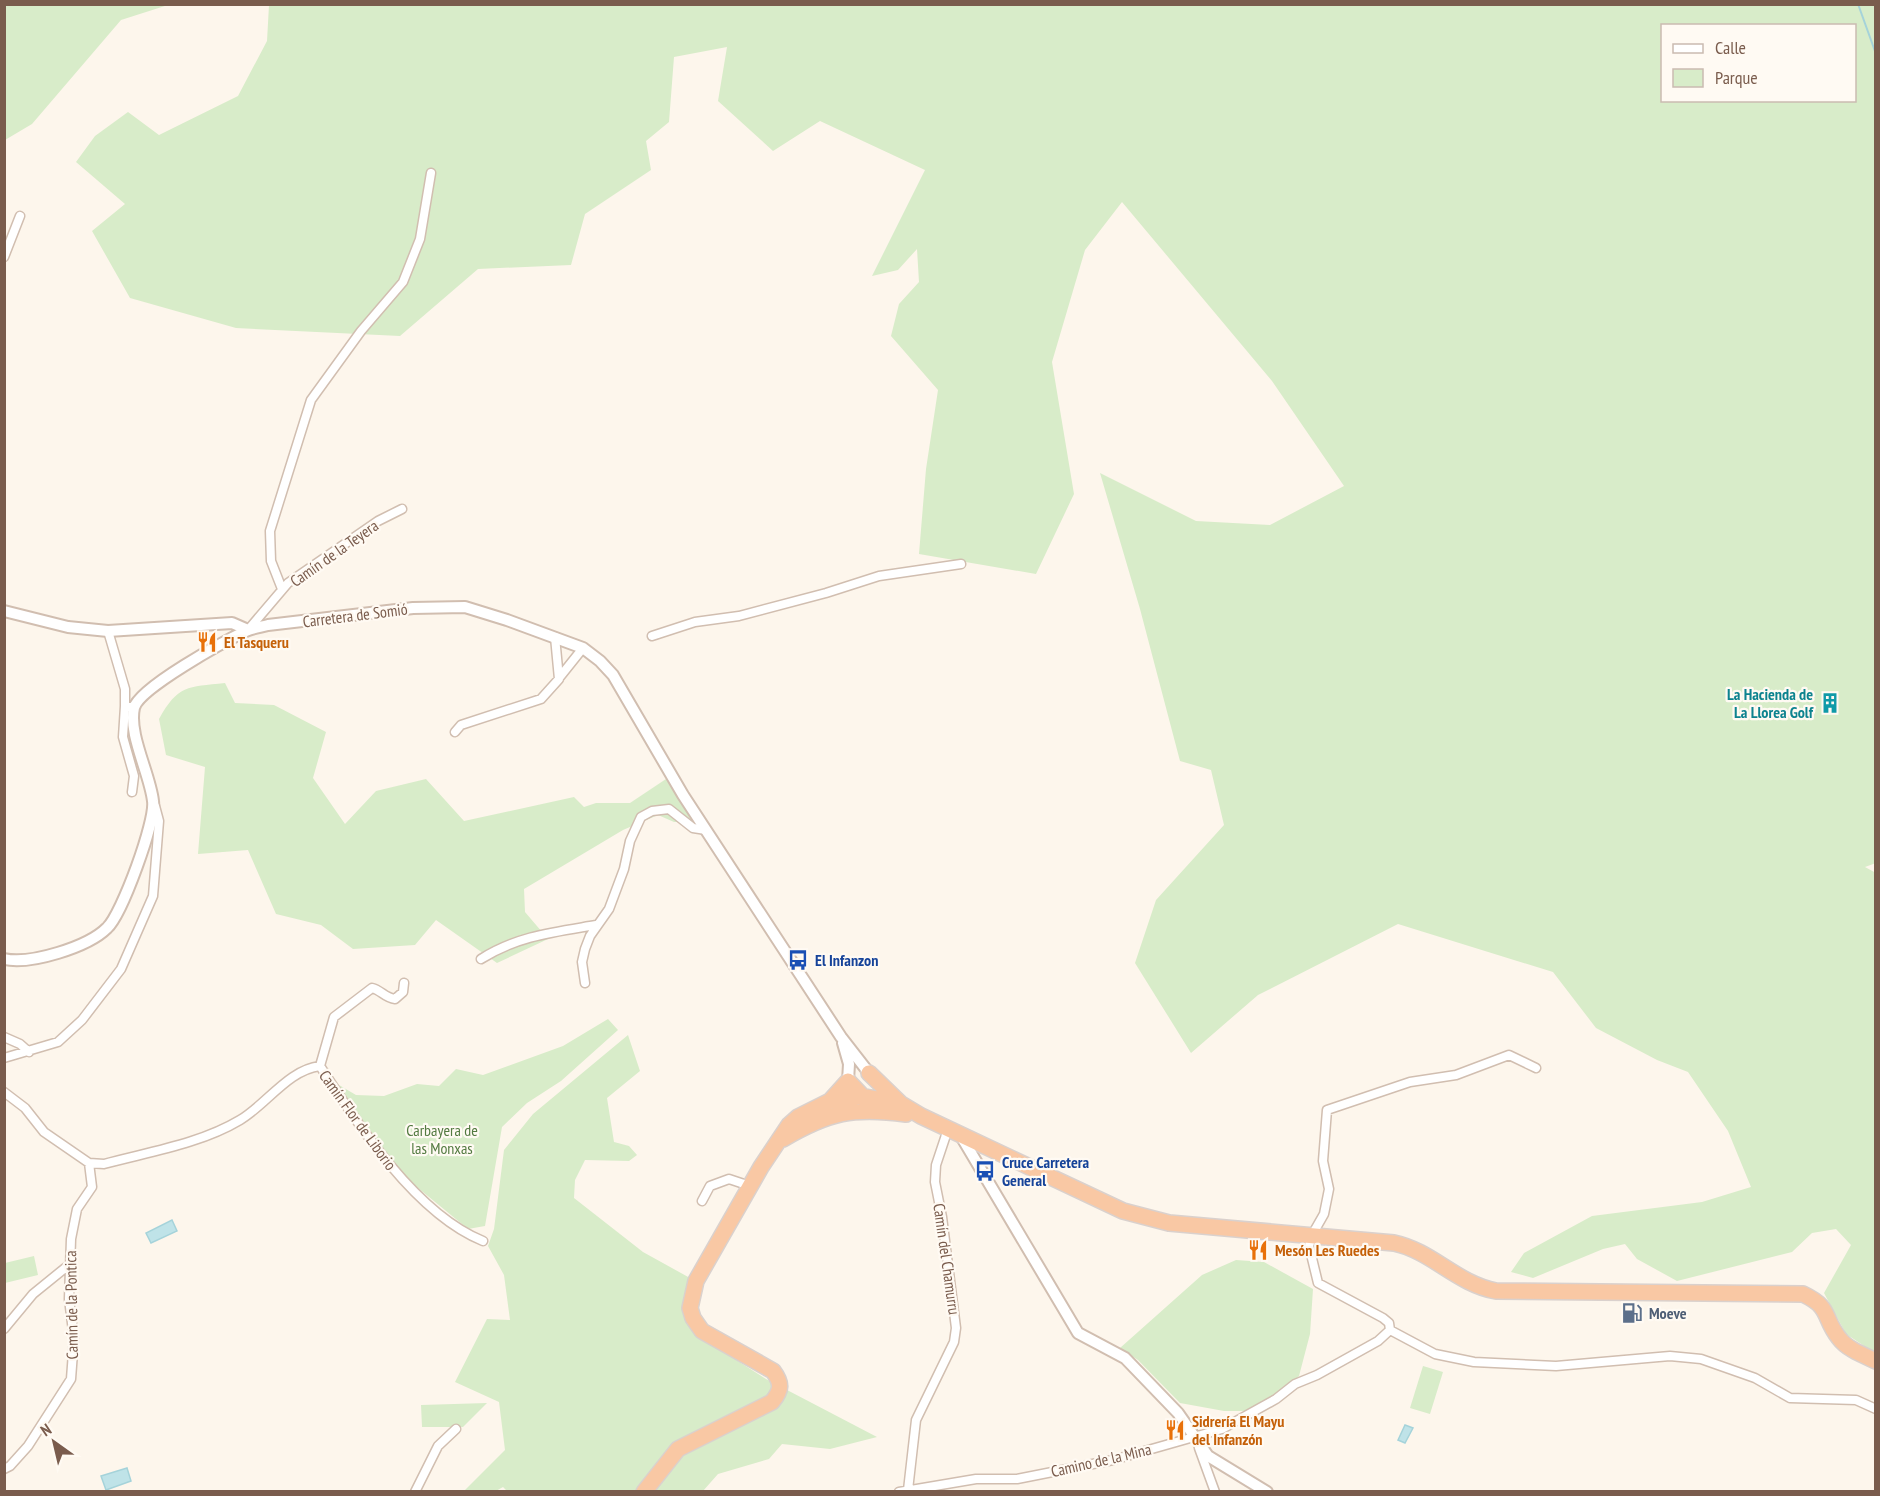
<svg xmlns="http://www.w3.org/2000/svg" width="1880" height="1496" viewBox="0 0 1880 1496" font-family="'PT Sans Narrow',sans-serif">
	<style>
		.green { fill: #d8ecc9; fill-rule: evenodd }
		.water { fill: #bfe3e8; stroke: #a5d3da; stroke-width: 1.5 }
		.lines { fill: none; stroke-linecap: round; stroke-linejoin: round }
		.stream { stroke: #a5d3da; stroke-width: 2 }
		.minor-casing { stroke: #d1beb0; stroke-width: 11 }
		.tertiary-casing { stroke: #d1beb0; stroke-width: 14 }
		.trunk-casing { stroke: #dad1cd; stroke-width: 18 }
		.minor { stroke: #fff; stroke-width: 8 }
		.tertiary { stroke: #fff; stroke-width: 10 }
		.trunk { stroke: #f9c8a4; stroke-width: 15 }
		.labels { text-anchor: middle; stroke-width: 4.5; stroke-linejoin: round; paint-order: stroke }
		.street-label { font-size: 16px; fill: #7a5c4d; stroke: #fffaf3 }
		.food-label { font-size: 16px; font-weight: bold; fill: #c56008; stroke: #fffaf3; text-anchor: start }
		.culture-label { font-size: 16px; font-weight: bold; fill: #0d838f; stroke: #fffaf3; text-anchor: end }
		.transit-label { font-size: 16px; font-weight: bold; fill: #164399; stroke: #fffaf3; text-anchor: start }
		.park-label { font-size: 16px; fill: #537a41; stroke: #fffaf3 }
		.service-label { font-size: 16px; font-weight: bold; fill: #4e5e75; stroke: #fffaf3; text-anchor: start }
	</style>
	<rect width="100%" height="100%" fill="#fdf6ec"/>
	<path class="green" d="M5,4H168V5L121,20L32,124L5,140Z
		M269,5H1875L1876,863L1865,867L1876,873L1875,1353L1846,1334L1824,1293L1851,1245L1836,1229L1812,1233L1792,1252L1677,1281L1637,1259L1625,1244L1603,1249L1533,1278L1511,1272L1524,1253L1592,1216L1702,1202L1751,1187L1728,1131L1688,1072L1657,1060L1596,1028L1553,972L1398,924L1258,995L1191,1053L1135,963L1156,900L1224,825L1211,770L1180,761L1140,609L1100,473L1196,521L1270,525L1344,486L1272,381L1122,202L1085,250L1052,362L1074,494L1036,574L919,554L926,469L938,390L891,336L899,304L919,282L917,249L898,270L872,276L925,170L820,121L773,151L718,101L727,47L674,57L669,122L646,141L651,170L585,214L571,265L478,269L400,336L236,328L130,298L92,231L125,204L76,162L95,136L128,112L159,135L238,96L267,41ZM1662,26H1854V100H1662Z
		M225,683L235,703L274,705L326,732L313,778L345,824L376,791L426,779L464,821L574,797L584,807L596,803H630L666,779L693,822H674L658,815L623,830L524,889L525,912L548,939L497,963L436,920L415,945L353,949L321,925L276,914L248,850L198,854L205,767L166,755L159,719C178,685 187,687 225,683Z
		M608,1019L618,1030L561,1081L527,1103L502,1127L485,1226L468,1229L401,1174L358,1118L339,1085L356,1095L384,1096L417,1084L439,1086L456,1069L483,1075L563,1046Z
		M628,1035L640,1071L607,1098L614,1142L629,1146L637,1155L629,1161L585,1160L575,1180L574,1198L643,1252L690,1278L685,1292L683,1309L702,1338L766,1379L877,1437L830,1449L782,1444L769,1459L718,1474L703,1491L508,1492L503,1487L496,1491H464L505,1450L499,1402L455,1382L487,1319L510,1320L504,1275L488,1246L494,1229L504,1150L533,1114Z
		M34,1256L38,1275L5,1283V1263Z
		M1236,1260L1264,1262L1313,1289L1310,1334L1299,1376L1283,1390L1247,1411H1224L1180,1403L1138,1360L1120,1348L1202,1275Z
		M1423,1366L1443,1372L1430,1414L1410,1408Z
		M487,1403L463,1427H422L421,1405Z"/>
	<path class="water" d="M172,1220L177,1231L151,1243L146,1233Z
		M1405,1425L1413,1428L1405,1443L1398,1440Z
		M127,1468L131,1481L106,1490L101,1476Z"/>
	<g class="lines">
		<path class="stream" d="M1858,4L1876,54"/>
		<g class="minor-casing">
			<path id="minor" d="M4,257L20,216
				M282,589L271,561L270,531L311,400L361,331L403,282L420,239L431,173
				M248,630L288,583L378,521L402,509
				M108,631L125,689V706L130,707
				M652,636L695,622L739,616L826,593L879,576L961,564
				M559,678L583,648
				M125,706L123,737L134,776L132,792
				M455,732L461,725L541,699L559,679L555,637
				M481,959C517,936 555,932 596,925
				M585,983L582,962L585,949L590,936L609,909L624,869L630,841L641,817L652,811L669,809L693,828L706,830
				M4,1037L20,1044L29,1052
				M4,1058L58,1042L82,1020L121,969L153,896L159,821L155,806
				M320,1066L334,1017L372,988C381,990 385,998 395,999L403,992L404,983
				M1536,1068L1509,1055L1456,1075L1410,1082L1327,1110L1323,1161L1329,1189L1324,1214L1312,1235L1309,1246L1318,1283L1383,1318L1389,1323L1390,1330L1435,1354L1474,1362L1556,1366L1670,1356L1701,1359L1755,1378L1790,1398L1856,1400L1876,1409
				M4,1092L25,1108L44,1132L89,1163L92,1187L77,1209L71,1239L69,1299L74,1339L71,1379L28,1446L10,1466L4,1469
				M89,1163L104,1164C148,1152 200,1144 240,1120C267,1104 288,1070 320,1066C358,1125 416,1214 483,1241
				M702,1201L710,1186L729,1179L750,1186
				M4,1329L33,1294L70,1264
				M1199,1448L1215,1492
				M908,1490L916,1420L954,1342L956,1328L942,1217L935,1182L936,1165L948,1129
				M415,1492L438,1446L456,1429
				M899,1492L976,1479H1017L1113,1460L1222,1429L1276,1399L1295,1384L1317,1375L1378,1341L1390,1330"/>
		</g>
		<g class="tertiary-casing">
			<path id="tertiary" d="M4,611L68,627L108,631L232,623L248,630
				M4,959C30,965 88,947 107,928C122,914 156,821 153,801C150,774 128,734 134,708C139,688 225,641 246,631C252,628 260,627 268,625L413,608L465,607L507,620L583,648L600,661L613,675L683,795L841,1037L869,1073
				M843,1043L849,1064L848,1081
				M961,1136L1078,1333L1125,1358L1178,1413L1208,1456L1267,1492"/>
		</g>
		<g class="trunk-casing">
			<path id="trunk" d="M869,1073L901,1104L921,1116L1123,1211L1169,1223L1394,1243C1432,1251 1457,1284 1496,1291L1803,1294C1832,1308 1822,1316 1839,1338C1847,1349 1863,1355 1876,1361
				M830,1101L848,1081L865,1099
				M783,1139C829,1112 853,1107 906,1114
				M644,1492L678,1449L772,1402C782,1390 782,1383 773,1371L702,1331L693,1318L690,1308L696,1281L761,1167L789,1125L798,1117L830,1101L860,1096L898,1103"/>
		</g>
		<use href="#minor" class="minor"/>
		<use href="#tertiary" class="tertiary"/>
		<use href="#trunk" class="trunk"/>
	</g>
	<defs>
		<g id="restaurant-bare" transform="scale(1.62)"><path d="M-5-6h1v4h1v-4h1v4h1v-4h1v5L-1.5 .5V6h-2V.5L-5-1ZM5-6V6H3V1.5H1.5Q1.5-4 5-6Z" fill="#e8710a" stroke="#fffaf3" stroke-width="2.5" paint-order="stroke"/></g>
		<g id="building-bare" transform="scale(1.62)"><path d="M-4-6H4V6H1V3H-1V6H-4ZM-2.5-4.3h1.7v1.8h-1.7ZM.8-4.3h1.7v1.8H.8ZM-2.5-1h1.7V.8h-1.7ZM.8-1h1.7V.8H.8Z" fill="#0f9aa8" stroke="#fffaf3" stroke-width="2.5" paint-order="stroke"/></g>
		<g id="bus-bare" transform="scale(1.62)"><path d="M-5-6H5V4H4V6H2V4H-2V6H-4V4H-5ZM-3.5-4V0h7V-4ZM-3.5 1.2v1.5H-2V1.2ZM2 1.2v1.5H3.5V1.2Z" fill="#1a4fb4" stroke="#fffaf3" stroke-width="2.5" paint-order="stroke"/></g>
		<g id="fuel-bare" transform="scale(1.62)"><path d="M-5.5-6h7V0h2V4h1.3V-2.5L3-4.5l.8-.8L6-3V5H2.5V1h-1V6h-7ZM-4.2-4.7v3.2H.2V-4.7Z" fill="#5c6f8a" stroke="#fffaf3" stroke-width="2.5" paint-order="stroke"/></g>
	</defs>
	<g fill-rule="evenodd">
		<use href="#restaurant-bare" x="207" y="642"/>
		<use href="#building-bare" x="1830" y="703"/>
		<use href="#bus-bare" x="798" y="960"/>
		<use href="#bus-bare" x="985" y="1171"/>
		<use href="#restaurant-bare" x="1258" y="1250"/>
		<use href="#fuel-bare" x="1632" y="1313"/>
		<use href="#restaurant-bare" x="1175" y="1430"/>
	</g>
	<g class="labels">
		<g class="street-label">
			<text transform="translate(334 553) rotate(-35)" y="6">Camín de la Teyera</text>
			<text transform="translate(355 615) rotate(-7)" y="6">Carretera de Somió</text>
			<text transform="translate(358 1120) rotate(54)" y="6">Camín Flor de Liborio</text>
			<text transform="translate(947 1259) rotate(82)" y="6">Camín del Chamurru</text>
			<text transform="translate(71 1305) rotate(-91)" y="6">Camín de la Pontica</text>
			<text transform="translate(1101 1460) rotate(-13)" y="6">Camino de la Mina</text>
		</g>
		<g class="food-label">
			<text x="224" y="648">El Tasqueru</text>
			<text x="1275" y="1256">Mesón Les Ruedes</text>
			<text x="1192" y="1427">Sidrería El Mayu<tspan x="1192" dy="18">del Infanzón</tspan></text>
		</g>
		<g class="culture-label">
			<text x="1813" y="700">La Hacienda de<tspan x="1813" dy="18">La Llorea Golf</tspan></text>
		</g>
		<g class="transit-label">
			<text x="815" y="966">El Infanzon</text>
			<text x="1002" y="1168">Cruce Carretera<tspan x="1002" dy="18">General</tspan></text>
		</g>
		<g class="park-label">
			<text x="442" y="1136">Carbayera de<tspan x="442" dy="18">las Monxas</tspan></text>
		</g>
		<g class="service-label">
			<text x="1649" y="1319">Moeve</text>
		</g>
	</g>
	<rect width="1880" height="1496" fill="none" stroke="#7a5c4d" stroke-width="12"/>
	<rect x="1661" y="24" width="195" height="78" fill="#fffaf3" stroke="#cabbb1" stroke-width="1.5"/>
	<rect x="1673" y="44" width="30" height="9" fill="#ffffff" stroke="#cabbb1" stroke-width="1.5"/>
	<text x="1715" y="54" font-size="18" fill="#7a5c4d">Calle</text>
	<rect x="1673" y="69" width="30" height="18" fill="#d8ecc9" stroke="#cabbb1" stroke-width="1.5"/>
	<text x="1715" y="84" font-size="18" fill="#7a5c4d">Parque</text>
	<g transform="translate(54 1442) rotate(326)" stroke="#fffaf3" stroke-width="4.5" paint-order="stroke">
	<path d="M0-4.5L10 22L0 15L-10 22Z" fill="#7a5c4d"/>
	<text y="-9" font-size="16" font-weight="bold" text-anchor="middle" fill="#7a5c4d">N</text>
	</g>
</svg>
